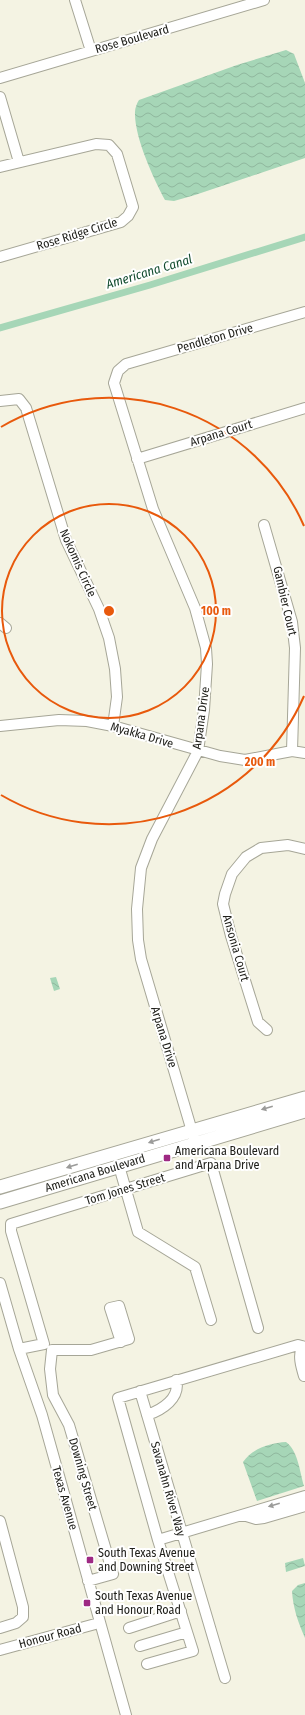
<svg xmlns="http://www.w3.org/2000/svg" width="305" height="1715" viewBox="0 0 305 1715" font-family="'Fira Sans Condensed',sans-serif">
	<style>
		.water { fill: url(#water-waves) }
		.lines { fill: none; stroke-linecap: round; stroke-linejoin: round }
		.canal { stroke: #a6d6b7; stroke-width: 7 }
		.minor-casing { stroke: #a6a697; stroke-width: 12 }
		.major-casing { stroke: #a6a697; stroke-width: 15 }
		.minor { stroke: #fff; stroke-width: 10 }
		.major { stroke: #fff; stroke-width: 13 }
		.oneway { fill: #9b9b99 }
		.ring { fill: none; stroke: #e8590c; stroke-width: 2 }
		.poi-dot { fill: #9e2983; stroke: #fff; stroke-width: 1.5 }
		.labels { text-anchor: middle; stroke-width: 4; stroke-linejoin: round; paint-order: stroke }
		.street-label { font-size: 12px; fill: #21211c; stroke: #fff }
		.poi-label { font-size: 12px; fill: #21211c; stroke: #fff; text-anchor: start }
		.water-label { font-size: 13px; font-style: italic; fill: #114b2e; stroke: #fff }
		.centre { fill: #e8590c; stroke: #fff; stroke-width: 2 }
		.ring-label { font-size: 12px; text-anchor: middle; font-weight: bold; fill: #e8590c; stroke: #fff; stroke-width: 4; stroke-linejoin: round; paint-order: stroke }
	</style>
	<defs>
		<pattern id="water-waves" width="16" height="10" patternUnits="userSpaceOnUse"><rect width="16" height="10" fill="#a6d6b7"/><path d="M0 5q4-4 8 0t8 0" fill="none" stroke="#8fb79d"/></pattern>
	</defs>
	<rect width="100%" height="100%" fill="#f4f3e3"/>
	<path class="water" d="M286,50L294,54L305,83V158L195,195L174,201L165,200C153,178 134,136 135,112C135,108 137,103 139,100L237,65Z
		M56,977L60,989L54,991L50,978Z
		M286,1442C298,1450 300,1473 304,1486L257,1501L243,1462C253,1448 270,1443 286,1442Z
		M303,1558L305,1566L286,1572L285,1563Z
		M305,1583V1638C298,1622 293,1608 292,1591L298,1585Z"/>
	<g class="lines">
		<path class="canal" d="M0,328L150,285L305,237"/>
		<g class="minor-casing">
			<path id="minor" d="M75,0L91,51
				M0,78L264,0
				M0,97L19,162
				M0,167L96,144L109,145L117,154L133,207L128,216L121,222L0,257
				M0,401L19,399L26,408L66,540L99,609L109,638L115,669L117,697L113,726
				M137,459L305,408
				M264,525L292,622L295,648L292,751
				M0,623L6,628
				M0,726L59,720L87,721L113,726L220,756L245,760L292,751L305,753
				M267,1030L258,1022L231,936L223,904L225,894L232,874L246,857L261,848L288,845L305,849
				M194,1138L141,959L138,940L137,909L141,868L152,839L198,751L204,710L207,664L206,648L195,608L153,509L114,383L118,371L126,364L305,312
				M119,1166L138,1232L195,1267L211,1320
				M0,1283L19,1349L42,1415L126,1715
				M302,1346C298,1356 301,1366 304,1376
				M19,1349L44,1344L11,1231V1224L211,1163L258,1328
				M140,1391L225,1678
				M147,1415C162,1410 181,1398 176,1380
				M243,1515L256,1519L264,1518L305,1506
				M0,1521L23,1607V1617L16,1623L0,1628
				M158,1540L305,1496
				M88,1581L113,1574L69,1425L53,1395L50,1369L52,1350H91L129,1339L119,1306L110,1308L121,1342
				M129,1628L181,1611
				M140,1646L187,1632
				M0,1650L99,1623
				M147,1664L193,1651L158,1540L118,1398L298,1345L305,1347"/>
		</g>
		<g class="major-casing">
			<path id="major" d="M0,1187L305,1098
				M0,1202L305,1111"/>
		</g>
		<use href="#minor" class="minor"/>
		<use href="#major" class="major"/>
	</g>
	<defs><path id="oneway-solid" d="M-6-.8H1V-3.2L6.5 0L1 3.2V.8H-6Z"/></defs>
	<g class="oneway">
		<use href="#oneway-solid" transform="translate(267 1108) rotate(164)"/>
		<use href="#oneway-solid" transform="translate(154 1141) rotate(163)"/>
		<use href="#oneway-solid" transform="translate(72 1166) rotate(163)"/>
		<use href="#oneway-solid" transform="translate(274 1505) rotate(164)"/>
	</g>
	<g class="ring">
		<circle cx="109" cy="611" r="107"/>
		<path d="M304 696A213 213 0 0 1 1 795M1 427A213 213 0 0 1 304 526"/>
	</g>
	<g class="poi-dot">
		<rect x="163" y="1154" width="8" height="8" rx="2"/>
		<rect x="86" y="1556" width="8" height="8" rx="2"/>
		<rect x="83" y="1599" width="8" height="8" rx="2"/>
	</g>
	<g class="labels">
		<g class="street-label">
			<text transform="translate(132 39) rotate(-16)" y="4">Rose Boulevard</text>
			<text transform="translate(77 234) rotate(-17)" y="4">Rose Ridge Circle</text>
			<text transform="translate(215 338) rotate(-16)" y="4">Pendleton Drive</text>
			<text transform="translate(221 433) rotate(-17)" y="4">Arpana Court</text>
			<text transform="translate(78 563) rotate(66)" y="4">Nokomis Circle</text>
			<text transform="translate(285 601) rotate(77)" y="4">Gambier Court</text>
			<text transform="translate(201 718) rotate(-82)" y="4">Arpana Drive</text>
			<text transform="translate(142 735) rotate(16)" y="4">Myakka Drive</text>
			<text transform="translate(236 948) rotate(74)" y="4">Ansonia Court</text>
			<text transform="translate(164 1037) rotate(73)" y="4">Arpana Drive</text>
			<text transform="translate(95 1173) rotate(-17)" y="4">Americana Boulevard</text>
			<text transform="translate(125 1189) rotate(-17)" y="4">Tom Jones Street</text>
			<text transform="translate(83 1474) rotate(74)" y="4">Downing Street</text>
			<text transform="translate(168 1489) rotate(74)" y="4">Savanahn River Way</text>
			<text transform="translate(65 1498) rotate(74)" y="4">Texas Avenue</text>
			<text transform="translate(50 1636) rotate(-15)" y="4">Honour Road</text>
		</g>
		<g class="poi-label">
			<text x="175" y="1155">Americana Boulevard<tspan x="175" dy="14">and Arpana Drive</tspan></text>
			<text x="98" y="1557">South Texas Avenue<tspan x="98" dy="14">and Downing Street</tspan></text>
			<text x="95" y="1600">South Texas Avenue<tspan x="95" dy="14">and Honour Road</tspan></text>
		</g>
		<g class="water-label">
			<text transform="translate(149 271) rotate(-17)" y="5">Americana Canal</text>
		</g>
	</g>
	<circle cx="109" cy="611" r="6" class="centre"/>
	<g class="ring-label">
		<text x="216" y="615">100 m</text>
		<text x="260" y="766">200 m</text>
	</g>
</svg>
